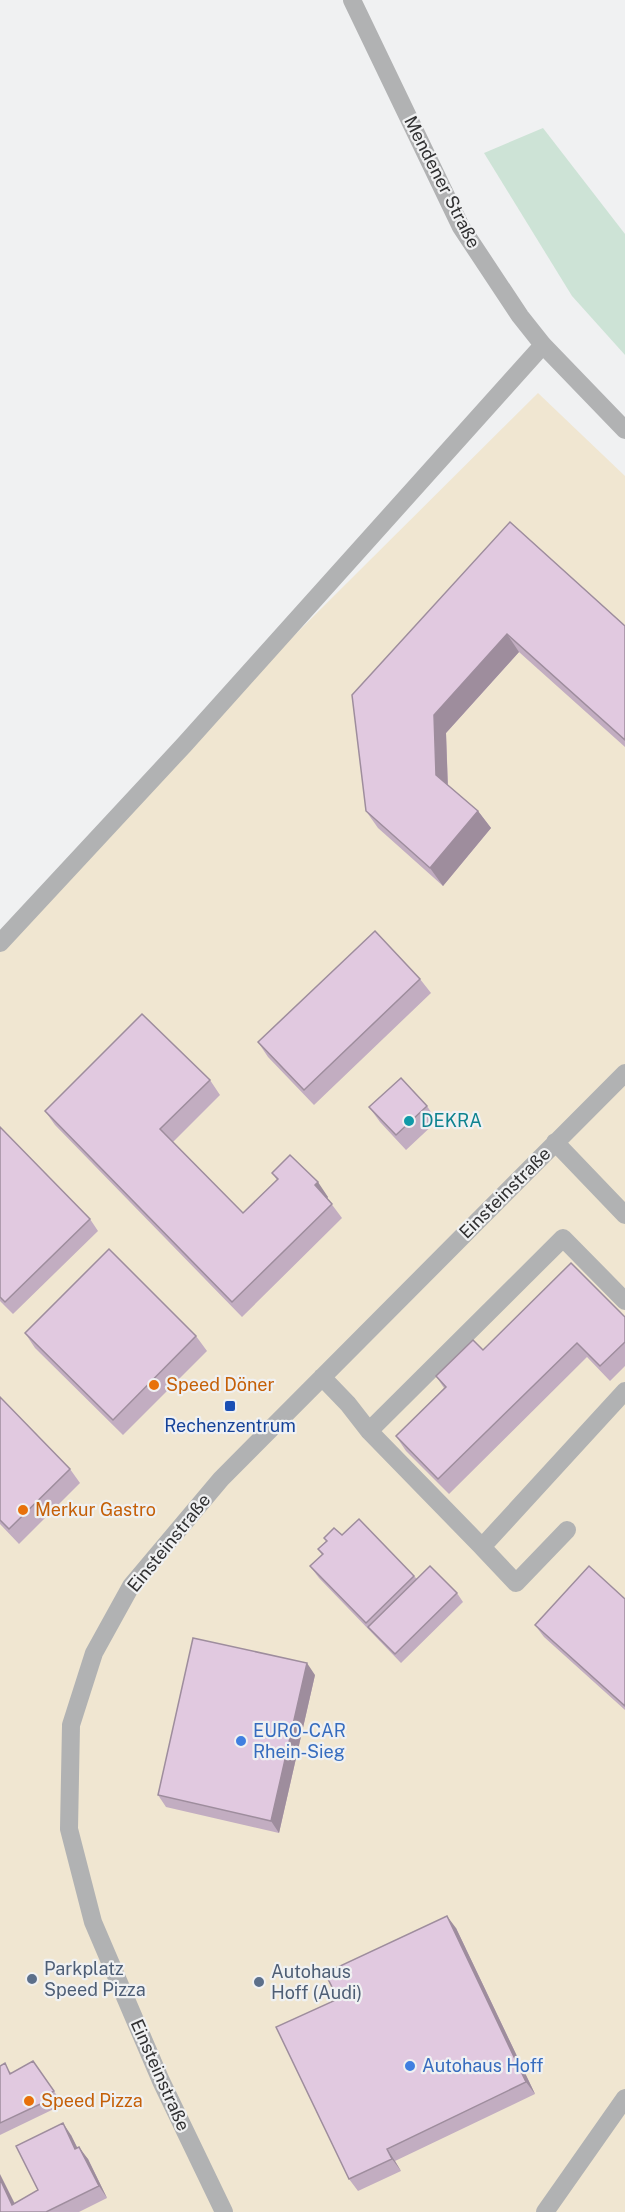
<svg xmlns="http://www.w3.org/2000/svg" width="625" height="2212" viewBox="0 0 625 2212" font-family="'Public Sans',sans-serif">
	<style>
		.commercial { fill: #f0e6d1 }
		.green { fill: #cde3d6 }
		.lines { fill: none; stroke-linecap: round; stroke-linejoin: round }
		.minor { stroke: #b1b2b3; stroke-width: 18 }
		.wall { fill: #c2adc1 }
		.shaded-wall { fill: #9e8d9d }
		.building { fill: #e1c9e0; stroke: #9e8d9d; stroke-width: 1.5 }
		.culture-dot { fill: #0f9aa8; stroke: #f0f1f2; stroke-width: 2 }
		.food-dot { fill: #e8710a; stroke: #f0f1f2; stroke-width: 2 }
		.transit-dot { fill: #1a4fb4; stroke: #f0f1f2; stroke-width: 2 }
		.shop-dot { fill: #3f7fe0; stroke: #f0f1f2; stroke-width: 2 }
		.service-dot { fill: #5c6f8a; stroke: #f0f1f2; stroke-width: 2 }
		.labels { text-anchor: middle; stroke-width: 4.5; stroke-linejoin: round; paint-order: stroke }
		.street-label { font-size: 18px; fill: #313132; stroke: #f0f1f2 }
		.culture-label { font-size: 18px; fill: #0d838f; stroke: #f0f1f2; text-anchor: start }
		.food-label { font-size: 18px; fill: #c56008; stroke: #f0f1f2; text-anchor: start }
		.transit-label { font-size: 18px; fill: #164399; stroke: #f0f1f2 }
		.shop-label { font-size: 18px; fill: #366cbe; stroke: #f0f1f2; text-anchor: start }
		.service-label { font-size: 18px; fill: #4e5e75; stroke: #f0f1f2; text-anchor: start }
	</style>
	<rect width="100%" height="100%" fill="#f0f1f2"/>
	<path class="commercial" d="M538,393L625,476V2212H0V943L184,745Z"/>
	<path class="green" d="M543,128L625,234V355L572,296L484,153Z"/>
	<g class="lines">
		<path class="minor" d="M352,0L461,227L520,316L543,345L625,430
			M0,943L184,745L543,345
			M555,1142L625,1215
			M322,1377L348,1404L369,1431L482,1547
			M369,1431L563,1238L625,1301
			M567,1530L516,1583L482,1547L625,1391
			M224,2212L161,2081L93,1922L69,1829L71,1725L94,1653L131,1586L221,1479L625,1073
			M545,2212L625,2098"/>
	</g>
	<path class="wall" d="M510,522L625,626V747L519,652L446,733L448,785L478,811L491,828L443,886L378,828L366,811Z
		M420,979L431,993L314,1105L268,1057L258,1042Z
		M210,1080L220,1095L173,1142L243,1213L277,1180L272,1173L328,1197L327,1198L342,1218L242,1317L55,1125L45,1111Z
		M427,1106L437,1121L406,1150L380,1122L369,1107Z
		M0,1127L90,1219L98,1231L13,1314L0,1301Z
		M625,1317V1366L610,1381L587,1357L449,1494L406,1451L396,1436L444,1388L436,1376L483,1350Z
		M25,1333L196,1336L207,1351L123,1435L35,1348Z
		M0,1397L70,1469L80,1483L19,1544L0,1524Z
		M342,1535L414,1576L417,1579L457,1593L463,1602L401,1663L319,1578L310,1566L322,1555L318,1549L326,1541L324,1538Z
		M625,1599V1710L544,1637L535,1625Z
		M315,1675L279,1833L166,1807L158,1795Z
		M456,1928L535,2094L395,2161L401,2171L358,2191L349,2179L338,1999Z
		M33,2061L60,2100L55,2103L58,2107L0,2135V2066L12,2073Z
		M71,2135L77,2148L88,2159L107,2198L79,2212H0L38,2190Z"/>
	<path class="shaded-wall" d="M507,634L519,652L446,733L448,793L436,775L434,715Z
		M478,811L491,828L443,886L430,868Z
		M318,1182L328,1197L326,1200L315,1185Z
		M307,1663L315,1675L279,1833L271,1821Z
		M447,1916L456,1928L535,2094L526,2082Z
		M63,2123L71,2135L84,2161L75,2149Z
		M79,2147L88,2159L107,2198L99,2186Z
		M387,2149L395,2161L401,2171L392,2159Z
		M0,2174L19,2212L12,2205L0,2179Z"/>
	<path class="building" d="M510,522L625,626V740L507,634L434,715L436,775L478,811L430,868L366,811L352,695Z
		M375,931L420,979L304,1090L258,1042Z
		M142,1014L210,1080L160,1129L243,1213L278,1179L272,1173L290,1155L318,1182L315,1185L332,1204L232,1302L45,1111Z
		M401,1078L427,1106L396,1135L369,1107Z
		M0,1127L90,1219L5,1302L0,1297Z
		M109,1249L196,1336L113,1420L25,1333Z
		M571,1263L625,1317V1342L600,1366L577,1343L438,1479L396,1436L446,1387L436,1376L473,1340L483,1350Z
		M0,1397L70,1469L9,1529L0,1520Z
		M359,1519L414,1576L366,1623L310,1566L323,1554L318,1549L327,1541L324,1538L334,1528L342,1535Z
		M430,1566L457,1593L395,1654L368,1627Z
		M589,1566L625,1599V1706L535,1625Z
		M193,1638L307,1663L271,1821L158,1795Z
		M447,1916L526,2082L387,2149L392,2159L349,2179L276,2027L338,1999L325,1973Z
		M33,2061L54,2091L49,2094L51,2099L0,2123V2066L5,2063L10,2074Z
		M63,2123L75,2149L79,2147L99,2186L46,2212H0V2179L12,2205L38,2190L16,2146Z"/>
	<circle class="culture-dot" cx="409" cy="1121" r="6"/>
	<g class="food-dot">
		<circle cx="154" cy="1385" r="6"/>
		<circle cx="23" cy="1510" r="6"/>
		<circle cx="29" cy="2101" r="6"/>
	</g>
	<rect class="transit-dot" x="224" y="1400" width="12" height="12" rx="3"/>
	<g class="shop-dot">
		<circle cx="241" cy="1741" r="6"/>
		<circle cx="410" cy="2066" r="6"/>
	</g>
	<g class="service-dot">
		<circle cx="32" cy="1979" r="6"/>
		<circle cx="259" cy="1982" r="6"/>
	</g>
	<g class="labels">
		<g class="street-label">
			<text transform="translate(442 182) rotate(63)" y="6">Mendener Straße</text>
			<text transform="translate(505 1193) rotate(-45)" y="6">Einsteinstraße</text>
			<text transform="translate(169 1543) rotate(-51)" y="6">Einsteinstraße</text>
			<text transform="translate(160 2075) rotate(66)" y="6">Einsteinstraße</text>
		</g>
		<g class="culture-label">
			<text x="421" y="1127">DEKRA</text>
		</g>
		<g class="food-label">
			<text x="166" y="1391">Speed Döner</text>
			<text x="35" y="1516">Merkur Gastro</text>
			<text x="41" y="2107">Speed Pizza</text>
		</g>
		<g class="transit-label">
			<text x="230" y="1432">Rechenzentrum</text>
		</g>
		<g class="shop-label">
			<text x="253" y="1737">EURO-CAR<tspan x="253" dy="21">Rhein-Sieg</tspan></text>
			<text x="422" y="2072">Autohaus Hoff</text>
		</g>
		<g class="service-label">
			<text x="44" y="1975">Parkplatz<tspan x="44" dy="21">Speed Pizza</tspan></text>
			<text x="271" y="1978">Autohaus<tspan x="271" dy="21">Hoff (Audi)</tspan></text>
		</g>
	</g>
</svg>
